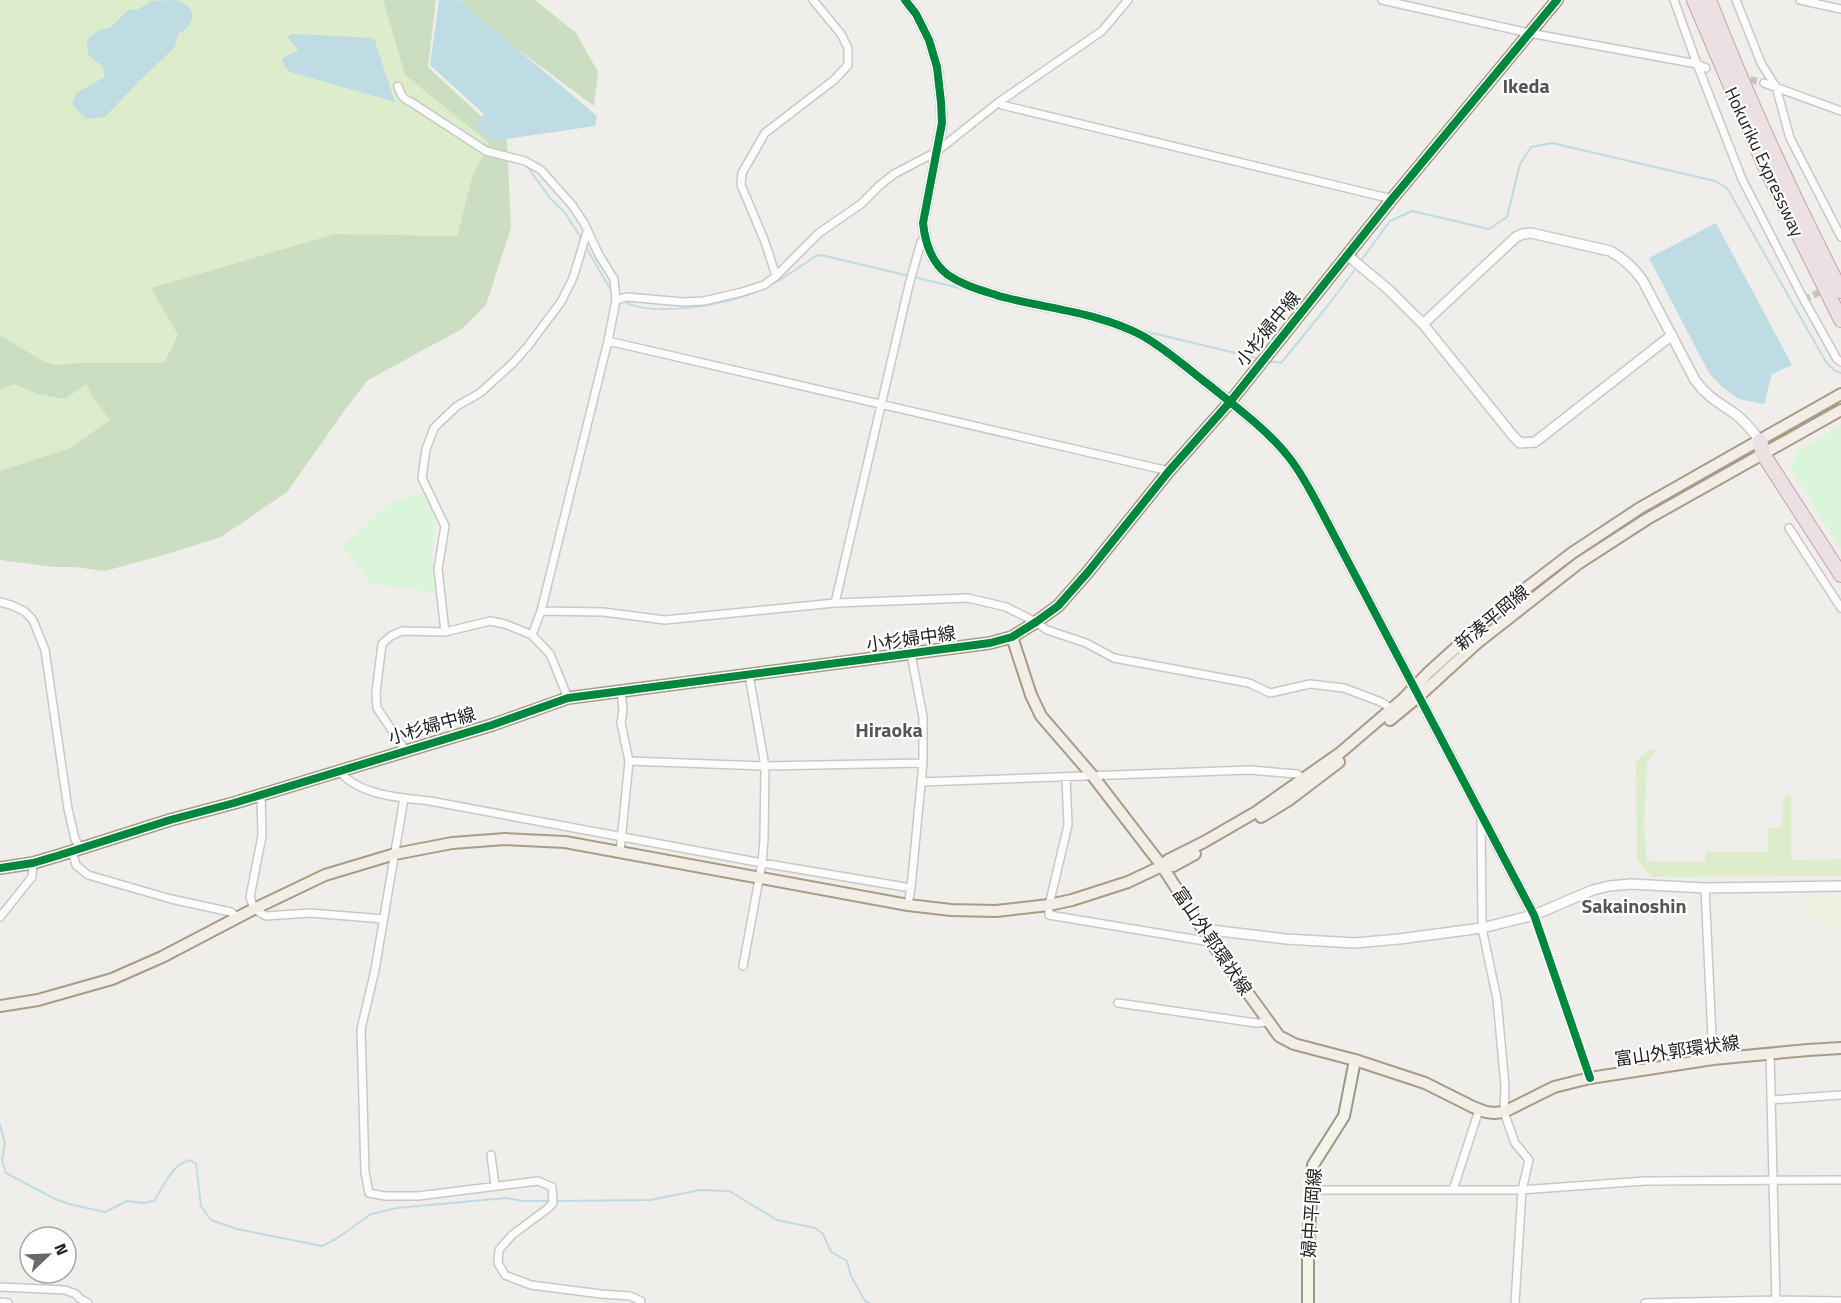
<svg xmlns="http://www.w3.org/2000/svg" width="1841" height="1303" viewBox="0 0 1841 1303" font-family="'Titillium Web','Noto Sans JP',sans-serif">
	<style>
		.farmland { fill: #efefdf }
		.grass { fill: #ddeccb }
		.forest { fill: #cbdec1 }
		.park { fill: #daf5da }
		.water { fill: #bfdbe3 }
		.lines { fill: none; stroke-linecap: round; stroke-linejoin: round }
		.stream { stroke: #bfdbe3; stroke-width: 2 }
		.minor-tunnel { stroke: #c7c5c3; stroke-width: 7; stroke-dasharray: 7 3.5; stroke-linecap: butt }
		.minor-casing { stroke: #c9c8c7; stroke-width: 10 }
		.tertiary-casing { stroke: #c9c8c7; stroke-width: 12 }
		.secondary-casing { stroke: #999a82; stroke-width: 14 }
		.primary-casing { stroke: #a79c86; stroke-width: 14 }
		.motorway-casing { stroke: #c5a2ac; stroke-width: 16 }
		.minor { stroke: #fdfcfc; stroke-width: 7 }
		.tertiary { stroke: #fdfcfc; stroke-width: 9 }
		.secondary { stroke: #f4f4ed; stroke-width: 10 }
		.primary { stroke: #f3ede7; stroke-width: 10 }
		.motorway { stroke: #ece0e2; stroke-width: 14 }
		.cycleway-casing { stroke: #fff; stroke-width: 11 }
		.cycleway { stroke: #00873e; stroke-width: 8 }
		.labels { text-anchor: middle; stroke-width: 4.5; stroke-linejoin: round; paint-order: stroke }
		.street-label { font-size: 18px; fill: #222; stroke: #fff }
		.neighbourhood-label { font-size: 20px; font-weight: bold; fill: #555; stroke: #fff }
	</style>
	<rect width="100%" height="100%" fill="#f0eeeb"/>
	<path class="farmland" d="M1841,897V930L1804,914L1803,898Z"/>
	<path class="grass" d="M0,0H383L405,75L489,143L472,177L457,236L335,234L152,288L178,335L150,392L70,448L0,471Z
		M1650,749L1656,751L1647,762L1644,829L1647,861L1705,862L1706,852H1768V828L1782,827L1783,796L1791,795V860L1841,859V876L1652,877L1637,860L1636,762Z"/>
	<path class="forest" d="M383,0H436L428,67L507,140L511,228L486,305L462,329L368,380L347,407L287,492L221,537L167,554L105,571L74,567H54L0,560V471L70,448L110,420L94,399L86,384L65,399L38,394L14,384L0,389V335L41,360L55,365L81,363H164L178,335L151,288L335,234L457,236L472,177L489,143L405,75Z
		M460,0H535L576,33L598,72L594,106L480,21Z"/>
	<path class="park" d="M1841,424V550L1791,468L1798,451L1835,429Z
		M428,492L435,527L431,558L441,594L370,583L342,546L391,502Z"/>
	<path class="water" d="M176,0L188,6L193,14C191,24 188,29 178,34L175,47L139,81L105,117L86,119L72,104L76,93L105,77L103,67L88,55L87,40L97,31L111,27L128,10L139,9L151,1Z
		M439,0H459L597,116L595,126L492,141L476,127L484,114L430,65Z
		M294,34L374,38L395,102L290,72L285,67L282,59L298,50L287,36Z
		M1716,223L1792,365L1772,374L1764,404L1739,399L1722,387L1709,373L1649,258Z"/>
	<g class="lines">
		<path class="stream" d="M526,165L550,198L565,213L582,239
			M586,247L613,294
			M1360,262L1390,221L1412,211L1489,229L1507,217L1520,164L1531,147L1552,143L1715,181L1727,188L1826,362L1835,371L1841,373
			M768,286L783,278L816,256L821,255L968,290
			M623,301C652,318 727,305 757,291
			M1140,330L1260,359
			M1269,361L1281,363L1325,309L1357,267
			M0,1125L5,1143L2,1160L6,1173L55,1199L69,1204L105,1212L127,1201L144,1203L154,1201C164,1186 172,1164 190,1160L196,1164L201,1206L211,1220L237,1229L322,1246L336,1239L371,1214L397,1208L506,1198L523,1201H550
			M556,1201L650,1200L700,1190L729,1191L777,1220L815,1228L823,1234L831,1252L847,1261L851,1276L865,1301L870,1303"/>
		<path class="minor-tunnel" d="M1740,77L1764,83
			M1804,300L1826,289"/>
		<g class="minor-casing">
			<path id="minor" d="M1382,0L1529,33L1697,64L1706,68
				M1674,0L1697,64L1742,179L1804,300L1837,359L1841,362
				M1736,0L1761,63L1776,87L1790,138L1841,237
				M1800,0L1841,9
				M1764,83L1841,111
				M398,86C401,94 402,99 411,102L486,151L525,161L541,170L572,205L584,223L599,255L614,279L616,300L608,341L541,611L532,635
				M999,102L1002,105L1392,199
				M776,276L765,242L741,185L742,173L765,133L834,80L848,65V48L841,34L813,0
				M616,300L627,297L683,302L704,301L742,292L764,285L776,276L819,233L861,204L879,186L894,174L936,152L999,102L1102,31L1128,0
				M608,341L1169,471
				M1789,528L1841,608
				M0,602L11,605L24,611L33,620L45,650L68,809L75,839L80,848
				M835,603L909,285L921,242L924,238
				M541,611L603,612L665,620L835,603L968,598L1006,607L1036,622L1047,630L1086,643L1114,658L1249,683L1270,693L1310,684L1344,688L1381,702L1392,709
				M445,632L438,569L445,526L422,478L426,449L434,428L439,423L457,406L480,393L513,363L528,346L561,302L573,278L587,232
				M911,654L923,717V763L911,888
				M621,691L623,710L621,723L629,761L765,766L923,763
				M405,750L377,708L376,693L382,644L391,636L402,631L445,632L490,621L505,624L532,635L550,654L568,698
				M339,770C356,795 402,798 430,801L762,863L911,888L908,905
				M1066,778L1068,825L1049,905V915L1211,942
				M921,782L1250,770L1297,774L1304,779
				M261,794L262,836L250,897L254,909L266,916L310,913L384,919
				M404,798L375,970L361,1029L365,1172L369,1193L385,1196H418L538,1181L552,1187L553,1203L547,1209L512,1235L499,1250L498,1263L505,1275L531,1285L601,1294L630,1296L641,1301V1303
				M1481,815L1482,928L1497,999L1505,1086L1504,1112L1515,1143L1529,1160L1522,1190L1515,1303
				M72,851L76,865L88,875L171,899L231,912L238,918
				M620,852L629,761
				M1705,888L1713,1059
				M1534,915L1590,1078
				M0,917L32,877L33,863
				M743,966L762,863L764,839L765,766L749,675
				M1118,1003L1256,1023L1269,1022
				M1770,1053L1776,1303
				M1771,1100L1841,1095
				M491,1155L495,1186
				M1312,1190H1522L1645,1181L1841,1180
				M1453,1190L1479,1110
				M0,1287L65,1290L76,1294L79,1298L88,1303
				M0,1302L8,1303
				M1645,1303L1776,1300L1841,1301"/>
		</g>
		<g class="tertiary-casing">
			<path id="tertiary" d="M905,0L916,14L929,40L937,67L941,102L942,123L923,223C925,242 932,263 948,275C964,286 981,290 999,296C1046,309 1099,312 1143,336C1167,350 1187,368 1209,385C1235,406 1266,429 1287,455C1299,469 1307,485 1316,501L1534,915
				M1347,255L1389,290L1423,324L1514,437L1520,443L1535,442L1672,335
				M1423,324L1516,237L1523,234L1531,233L1610,251C1625,259 1634,268 1643,281L1695,380C1707,397 1718,402 1734,413C1745,421 1752,430 1760,441
				M1203,929L1286,939L1355,943L1399,939L1482,928L1534,915L1593,890L1609,886L1631,884L1705,888L1841,886"/>
		</g>
		<g class="secondary-casing">
			<path id="secondary" d="M1308,1303V1247L1313,1165L1344,1116L1355,1060"/>
		</g>
		<g class="primary-casing">
			<path id="primary" d="M1012,637L1031,695L1041,716L1092,775L1162,866L1211,942L1279,1036L1294,1044L1355,1060L1425,1083L1473,1107L1486,1112L1494,1113L1504,1112L1554,1087L1590,1078L1713,1059L1808,1050L1841,1048
				M1390,720L1419,696L1477,643L1579,563L1647,519L1841,410
				M1261,817L1289,800L1339,762
				M1162,866H1173L1195,854
				M0,868L33,863L60,855L170,820L234,803L492,725L568,698L990,643L1012,637L1036,622L1058,606L1088,572L1169,471L1230,402L1392,199L1557,0
				M0,1006L38,1000L112,979L162,957L254,909L325,875L395,854L452,843L505,839L565,842L908,905L951,910L996,911L1049,905L1072,900L1128,882L1162,866L1168,860L1204,842L1256,812L1340,753L1403,699L1428,673L1470,635L1499,609L1572,553L1640,508L1841,394"/>
		</g>
		<g class="motorway-casing">
			<path id="motorway" d="M1694,0L1766,169L1841,320
				M1709,0C1748,99 1792,196 1841,291
				M1760,441L1763,454L1841,575"/>
		</g>
		<use href="#minor" class="minor"/>
		<use href="#tertiary" class="tertiary"/>
		<use href="#secondary" class="secondary"/>
		<use href="#primary" class="primary"/>
		<use href="#motorway" class="motorway"/>
		<g class="cycleway-casing">
			<path id="cycleway" d="M905,0L916,14L929,40L937,67L941,102L942,123L923,223C925,242 932,263 948,275C964,286 981,290 999,296C1046,309 1099,312 1143,336C1167,350 1187,368 1209,385C1235,406 1266,429 1287,455C1299,469 1307,485 1316,501L1534,915L1590,1078
				M0,868L33,863L60,855L170,820L234,803L492,725L568,698L990,643L1012,637L1036,622L1058,606L1088,572L1169,471L1230,402L1392,199L1557,0"/>
		</g>
		<use href="#cycleway" class="cycleway"/>
	</g>
	<g class="labels">
		<g class="street-label">
			<text transform="translate(1764 162) rotate(65)" y="6">Hokuriku Expressway</text>
			<text transform="translate(1268 329) rotate(-51)" y="6">小杉婦中線</text>
			<text transform="translate(1492 618) rotate(-40)" y="6">新湊平岡線</text>
			<text transform="translate(911 639) rotate(-8)" y="6">小杉婦中線</text>
			<text transform="translate(432 726) rotate(-16)" y="6">小杉婦中線</text>
			<text transform="translate(1212 941) rotate(56)" y="6">富山外郭環状線</text>
			<text transform="translate(1677 1051) rotate(-8)" y="6">富山外郭環状線</text>
			<text transform="translate(1312 1213) rotate(-86)" y="6">婦中平岡線</text>
		</g>
		<g class="neighbourhood-label">
			<text x="1526" y="93">Ikeda</text>
			<text x="889" y="737">Hiraoka</text>
			<text x="1634" y="913">Sakainoshin</text>
		</g>
	</g>
	<g transform="translate(48 1255) rotate(67)"><circle r="28" fill="#ffffff" stroke="#a7a7a7" stroke-width="1.5"/>
	<path d="M0-4.5L10 22L0 15L-10 22Z" fill="#6a6968"/>
	<text y="-9" font-size="16" font-weight="bold" text-anchor="middle" fill="#222222">N</text>
	</g>
</svg>
